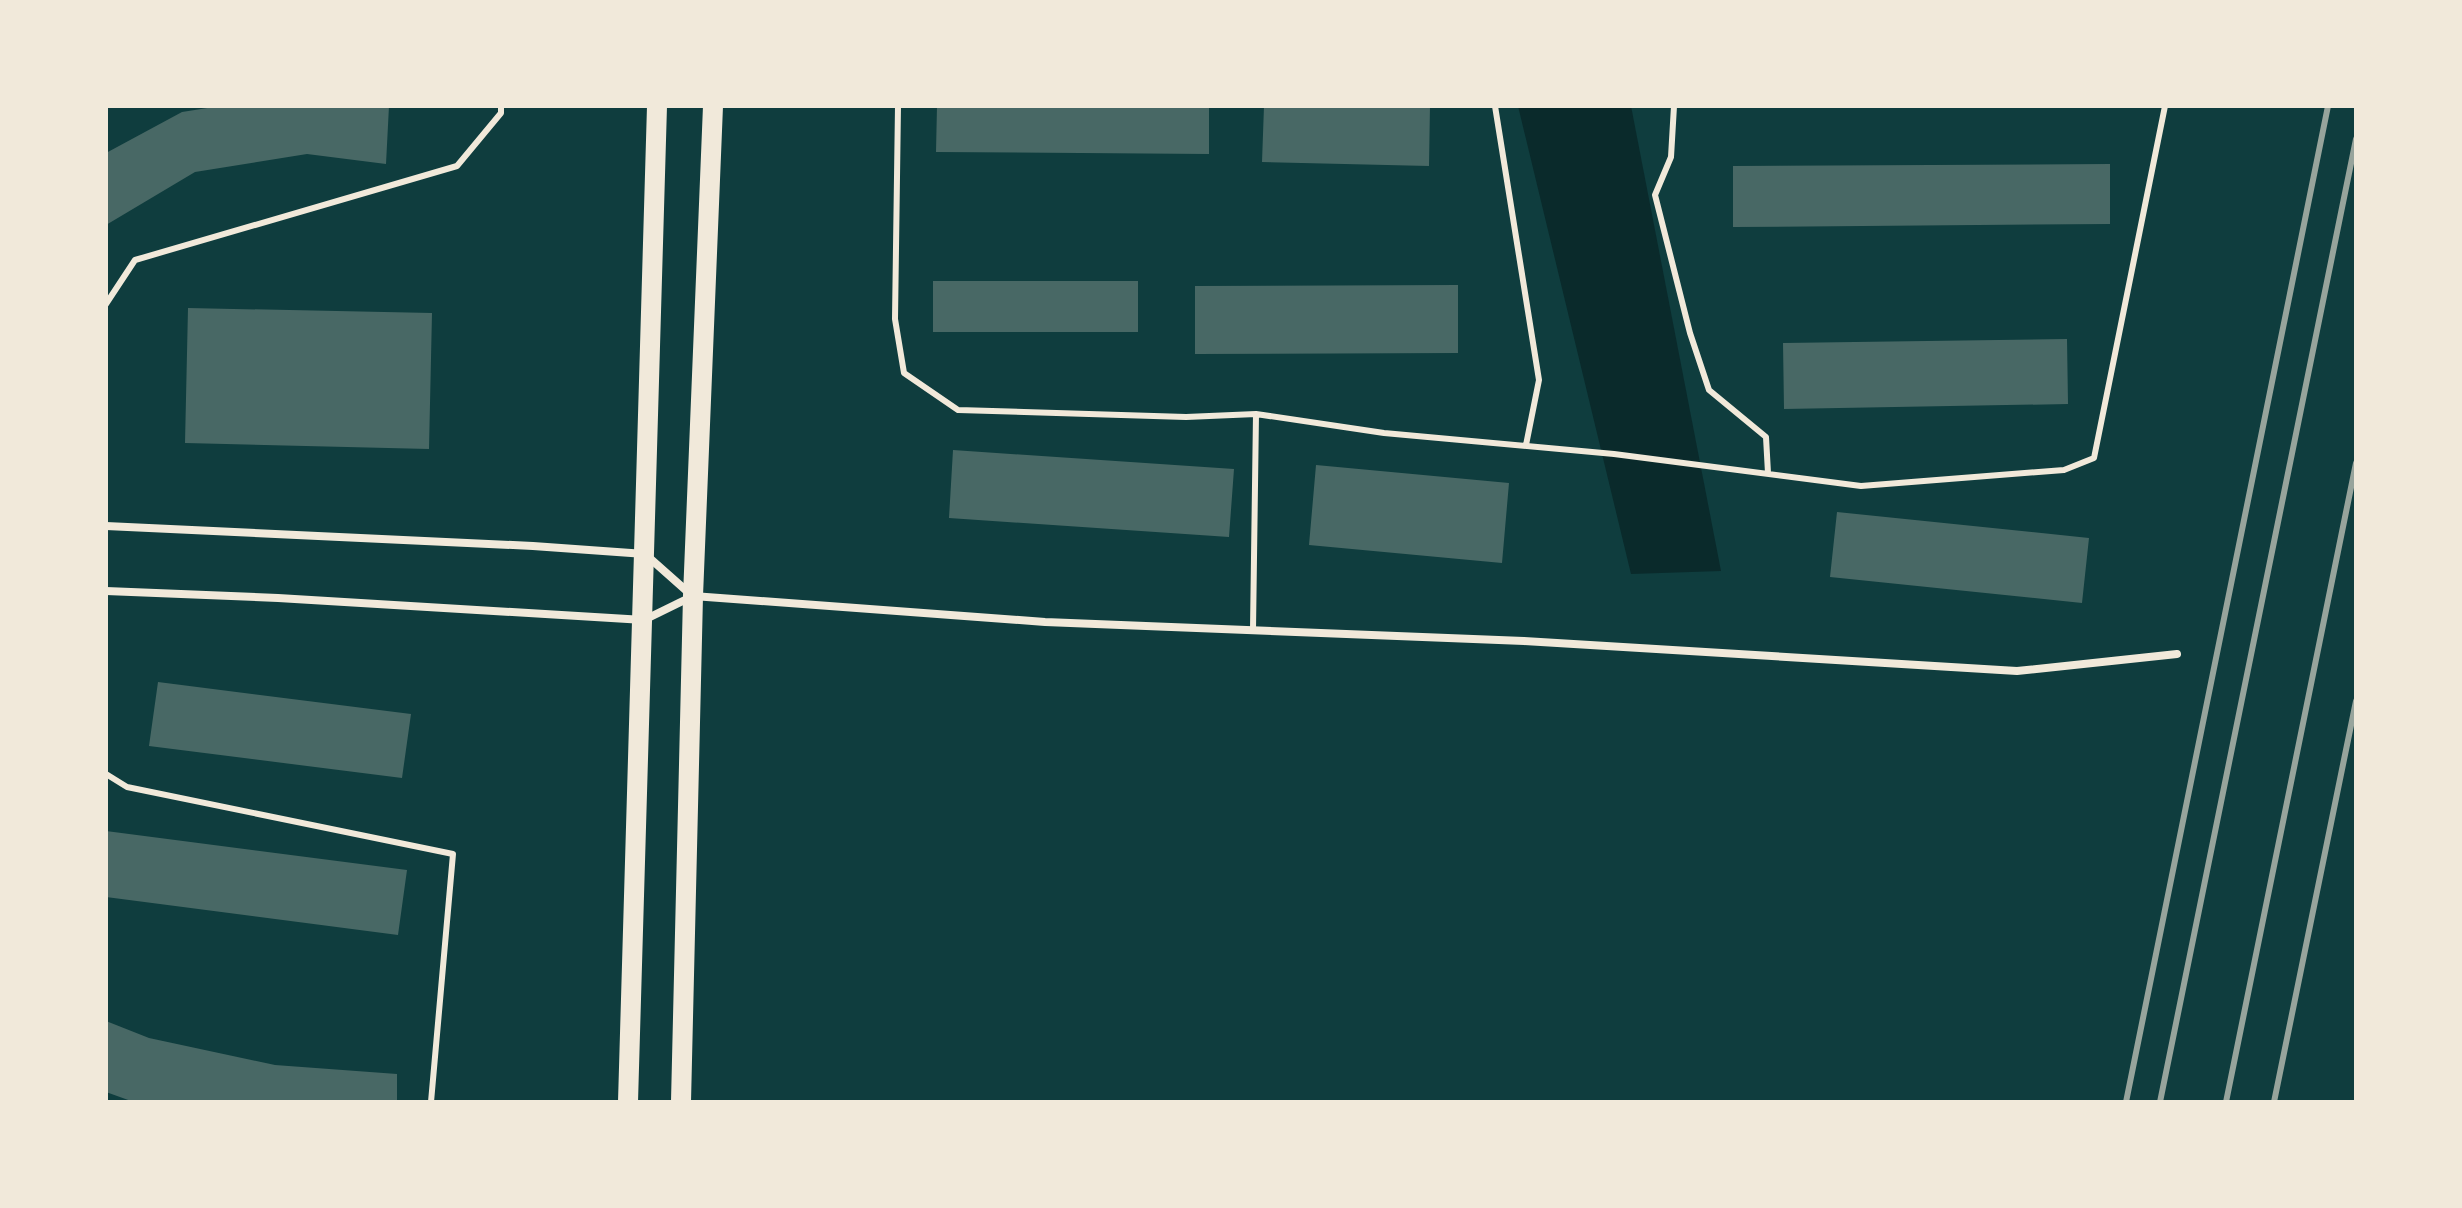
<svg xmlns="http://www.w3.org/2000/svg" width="2462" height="1208" viewBox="0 0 2462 1208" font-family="'IBM Plex Sans',sans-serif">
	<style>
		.water { fill: #0a2a2b }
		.building { fill: #486865 }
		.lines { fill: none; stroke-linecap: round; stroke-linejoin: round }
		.service { stroke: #f1e9da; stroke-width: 6 }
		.minor { stroke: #f1e9da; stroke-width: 8 }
		.primary { stroke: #f1e9da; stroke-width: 20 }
		.rail { stroke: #97a49c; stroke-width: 6 }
	</style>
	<rect width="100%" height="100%" fill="#0f3d3e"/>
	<path class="water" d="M1518,106H1631L1721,571L1631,574Z"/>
	<path class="building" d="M220,106H389L386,164L307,154L195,172L106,225V153L182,112Z
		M937,106H1209V154L936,152Z
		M1264,106H1430L1429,166L1262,162Z
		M2110,164V224L1733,227V166Z
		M933,281H1138V332H933Z
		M1458,285V353L1195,354V286Z
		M188,308L432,313L429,449L185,443Z
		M2067,339L2068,404L1784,409L1783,343Z
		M953,450L1234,469L1229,537L949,518Z
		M1316,465L1509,483L1502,563L1309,545Z
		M1837,512L2089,538L2082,603L1830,577Z
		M158,682L411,714L402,778L149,746Z
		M106,831L407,870L398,935L106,897Z
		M106,1021L149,1038L275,1065L397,1074V1102L131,1101L106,1092Z"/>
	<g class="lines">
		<path class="service" d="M898,106L895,319L904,373L958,410L1186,417L1256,414
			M1495,106L1539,380L1526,445
			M1674,106L1671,157L1655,195L1690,333L1709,390L1766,437L1768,473
			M106,304L135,260L457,166L501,113V106
			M1253,630L1256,414L1384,433L1614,454L1861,486L2064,470L2094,458L2165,106
			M106,774L127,787L453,854L431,1102"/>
		<path class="minor" d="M106,526L533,546L645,554L689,593
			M106,591L278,598L644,620L693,596L1045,622L1524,641L2017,671L2177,654"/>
		<path class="primary" d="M628,1102L657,106
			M681,1102L693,596L713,106"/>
		<path class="rail" d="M2126,1102L2328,106
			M2160,1102L2356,139
			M2226,1102L2356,463
			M2274,1102L2356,701"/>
	</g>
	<rect width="2462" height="1208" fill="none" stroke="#f1e9da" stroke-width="216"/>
</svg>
